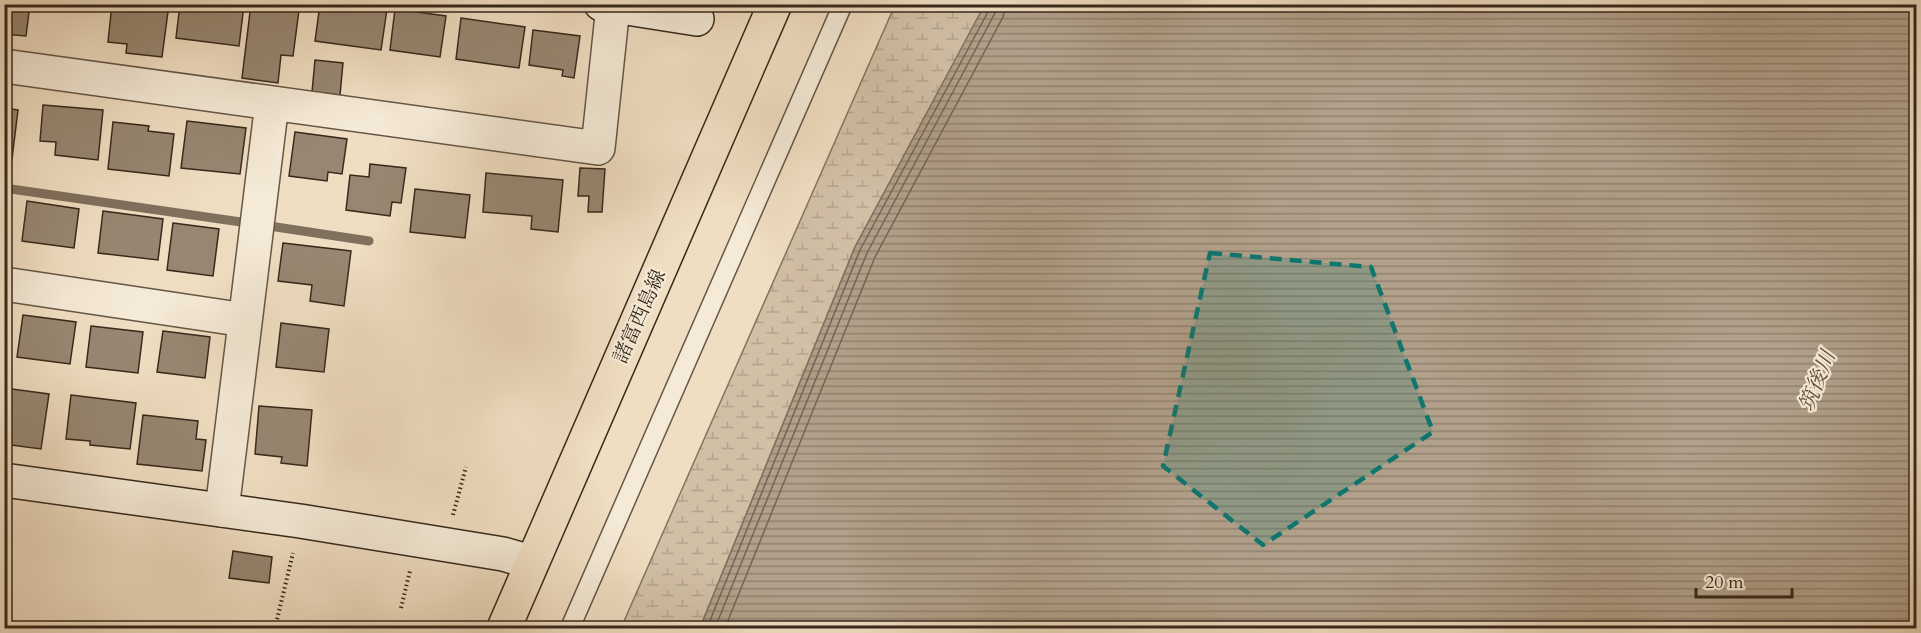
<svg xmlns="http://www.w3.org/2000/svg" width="1921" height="633" viewBox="0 0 1921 633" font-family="Cardo,'Noto Serif JP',serif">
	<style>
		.wetland { fill: url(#wetland-marsh); stroke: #847461; stroke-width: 1.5 }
		.water { fill: url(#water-rules); stroke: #80705e; stroke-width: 1.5 }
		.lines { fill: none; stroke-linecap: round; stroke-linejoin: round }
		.shore { stroke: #746453; stroke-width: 1.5 }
		.stream { stroke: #80705e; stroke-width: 9 }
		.building { fill: #978772; stroke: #37291c; stroke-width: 1.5 }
		.lane-casing { stroke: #655646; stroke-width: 21 }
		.street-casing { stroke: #655646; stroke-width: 36 }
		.secondary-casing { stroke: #37291c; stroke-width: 36 }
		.primary-casing { stroke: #37291c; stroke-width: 36 }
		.path { stroke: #37291c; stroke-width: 4; stroke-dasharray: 1.5 3; stroke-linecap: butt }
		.lane { stroke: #f5ead7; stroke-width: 18 }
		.street { stroke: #f5ead7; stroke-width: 33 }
		.secondary { stroke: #f5ead7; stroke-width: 33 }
		.primary { stroke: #f0dec2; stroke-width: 33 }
		.marked { fill: #0f766e; fill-opacity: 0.2; stroke: #0f766e; stroke-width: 4.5; stroke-dasharray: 12 8; stroke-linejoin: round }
		.labels { text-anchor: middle; stroke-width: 4.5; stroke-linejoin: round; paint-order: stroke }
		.street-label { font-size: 20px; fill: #37291c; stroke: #f5ead7 }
		.water-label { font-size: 21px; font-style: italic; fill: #5c4d3d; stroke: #f5ead7 }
	</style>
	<defs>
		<pattern id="wetland-marsh" width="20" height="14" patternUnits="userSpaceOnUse" patternTransform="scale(1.5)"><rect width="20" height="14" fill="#d1bfa6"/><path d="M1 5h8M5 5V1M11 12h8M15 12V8" fill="none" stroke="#b4a48e"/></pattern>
		<pattern id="water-rules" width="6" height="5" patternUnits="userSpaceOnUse" patternTransform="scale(1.5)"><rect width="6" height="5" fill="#b1a08a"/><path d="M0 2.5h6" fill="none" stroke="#918270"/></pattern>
	</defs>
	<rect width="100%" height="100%" fill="#f0dec2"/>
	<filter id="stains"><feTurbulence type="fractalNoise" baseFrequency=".00333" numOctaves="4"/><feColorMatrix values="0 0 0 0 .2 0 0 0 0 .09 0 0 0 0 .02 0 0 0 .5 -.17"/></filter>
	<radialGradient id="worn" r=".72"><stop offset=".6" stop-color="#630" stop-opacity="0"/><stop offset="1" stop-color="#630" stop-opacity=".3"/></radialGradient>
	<path class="wetland" d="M895,5H985L855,247L700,628H621Z"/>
	<path class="water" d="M985,4L1916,5V628H700L855,247Z"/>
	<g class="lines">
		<path class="shore" d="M707,628L860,250L989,10V4
			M715,628L867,253L995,13L997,4
			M725,628L875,257L1003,17L1006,4"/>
		<path class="stream" d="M4,188L241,222
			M276,227L369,241"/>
	</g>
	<path class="building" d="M4,4H30L26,36L4,34Z
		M112,4H169L162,57L126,53L127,44L108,42Z
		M180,4L244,5L239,46L176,38Z
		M251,4H288L287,8L299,10L293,56L281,55L278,83L242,78Z
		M320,4H354L387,9L381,50L315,41Z
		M395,9L446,16L440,57L390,50Z
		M461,18L525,27L519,68L456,59Z
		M533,30L580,36L574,78L562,76L563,70L529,65Z
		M315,60L343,63L340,95L312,92Z
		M43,105L103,110L98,160L55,155L56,142L40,141Z
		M4,108L18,110L12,159L4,158Z
		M187,121L246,128L240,174L181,168Z
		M113,122L149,126L148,131L174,134L169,176L108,169Z
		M295,132L347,139L342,174L328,172L327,181L289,176Z
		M370,164L406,168L401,203L392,202L390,216L346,210L350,175L369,177Z
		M580,168L605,169L602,212H588L589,196H578Z
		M486,173L563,180L558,232L531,229L532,216L483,212Z
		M415,189L470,195L465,238L410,232Z
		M27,201L79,209L74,248L22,241Z
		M103,211L163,219L158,260L98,253Z
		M173,223L219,229L213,276L167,270Z
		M283,243L351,251L344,306L310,301L312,285L278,281Z
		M23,315L76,322L70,364L17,357Z
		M281,323L329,329L324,372L276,367Z
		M91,326L143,332L138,373L86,367Z
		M163,331L210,337L205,378L157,372Z
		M4,388L49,394L41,449L4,444Z
		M71,395L136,403L130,449L90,445V441L66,439Z
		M259,406L312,410L307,466L281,463L282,457L255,454Z
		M143,415L198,421L196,439L206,440L202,471L137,464Z
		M233,551L272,557L269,583L229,578Z"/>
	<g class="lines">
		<g class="lane-casing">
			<path id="lane" d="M570,628L843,4"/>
		</g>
		<g class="street-casing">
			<path id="street" d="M4,66L598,148L613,6
				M4,284L245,320
				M222,510L272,103"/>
		</g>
		<g class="secondary-casing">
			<path id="secondary" d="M601,4L697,19
				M4,480L300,521L503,554L531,562"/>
		</g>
		<g class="primary-casing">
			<path id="primary" d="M504,628L775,4"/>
		</g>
		<path class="path" d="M453,515L466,467
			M401,608L410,571
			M275,628L293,553"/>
		<use href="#lane" class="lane"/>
		<use href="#street" class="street"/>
		<use href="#secondary" class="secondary"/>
		<use href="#primary" class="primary"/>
	</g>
	<path class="marked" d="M1210,253L1371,267L1433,432L1263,545L1163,466Z"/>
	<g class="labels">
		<g class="street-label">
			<text transform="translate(639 316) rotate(-66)" y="7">諸富西島線</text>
		</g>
		<g class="water-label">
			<text transform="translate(1817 381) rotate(-68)" y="7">筑後川</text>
		</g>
	</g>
	<rect width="1921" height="633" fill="none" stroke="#f0dec2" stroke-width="24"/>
	<rect x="6" y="6" width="1909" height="621" fill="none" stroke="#37291c" stroke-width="3"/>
	<rect x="12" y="12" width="1897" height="609" fill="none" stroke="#37291c" stroke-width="1.5"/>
	<path d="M1696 588v9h96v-9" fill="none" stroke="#37291c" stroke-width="3"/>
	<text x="1705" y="588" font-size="18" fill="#37291c" stroke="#f5ead7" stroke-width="4.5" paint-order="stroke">20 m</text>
	<rect width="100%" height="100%" filter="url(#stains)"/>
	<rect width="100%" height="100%" fill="url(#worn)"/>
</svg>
